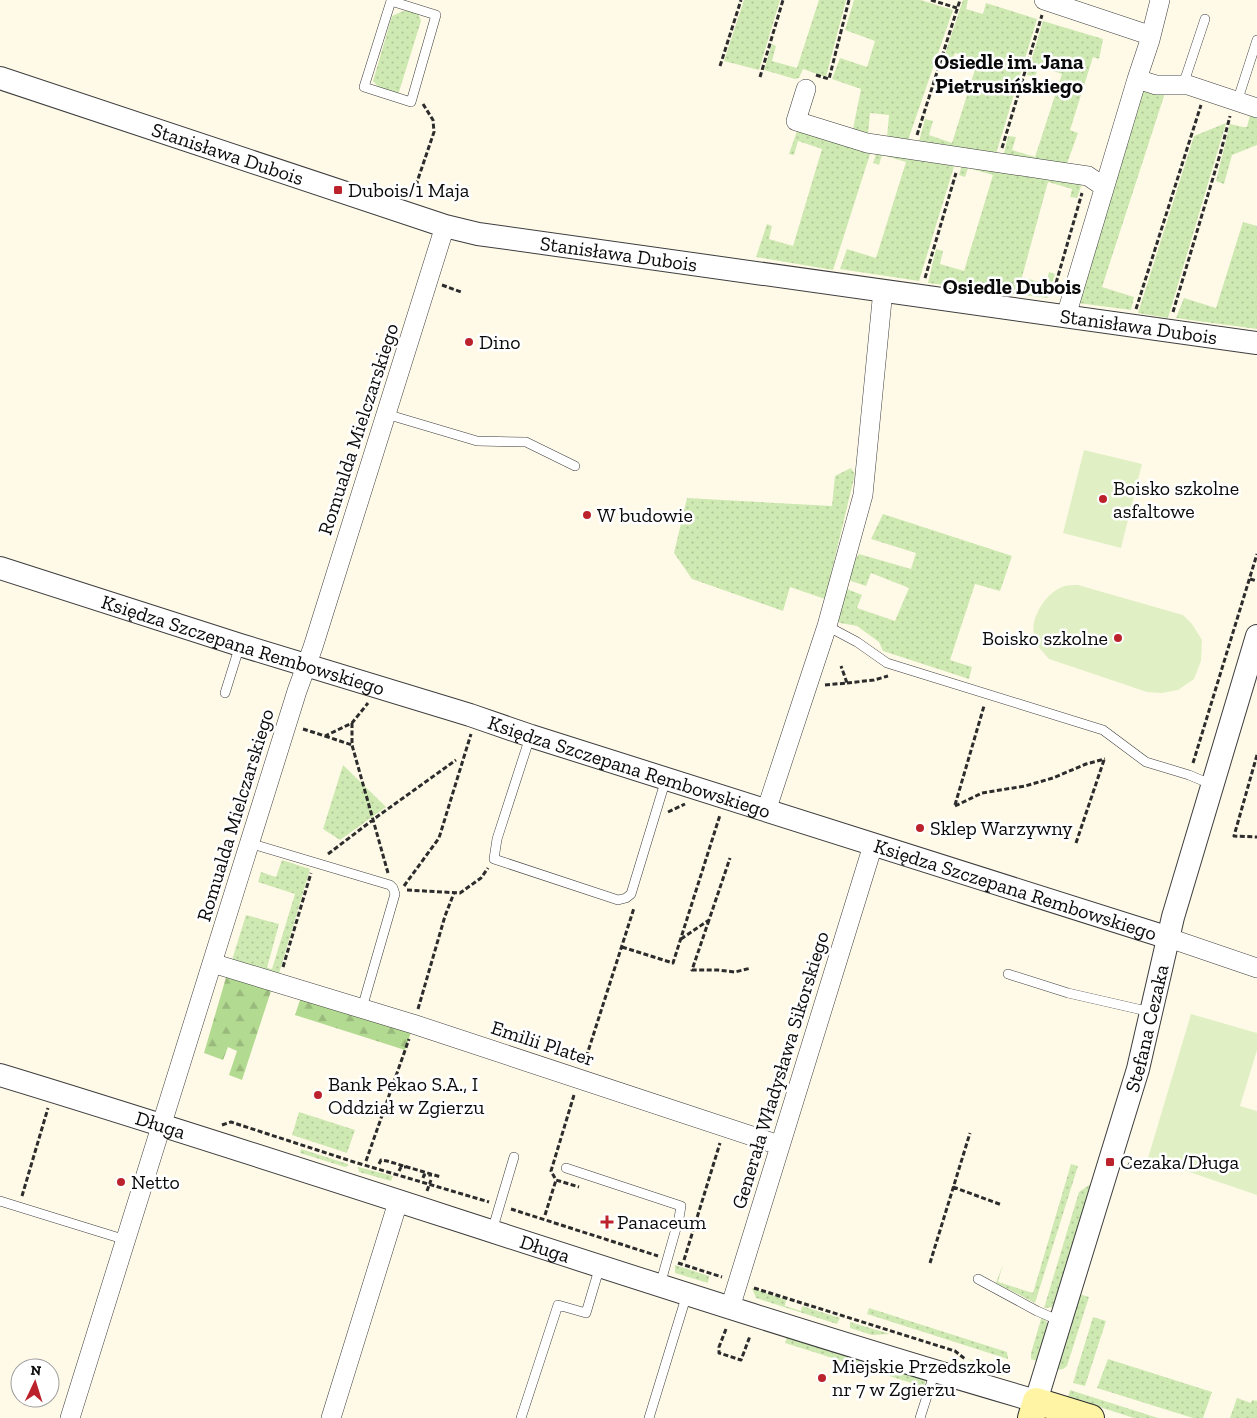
<svg xmlns="http://www.w3.org/2000/svg" width="1257" height="1418" viewBox="0 0 1257 1418" font-family="'Zilla Slab',serif">
	<style>
		.green { fill: url(#green-dots) }
		.forest { fill: url(#forest-firs) }
		.pitch { fill: #e1f0c4 }
		.lines { fill: none; stroke-linecap: round; stroke-linejoin: round }
		.service-casing { stroke: #3d3d3d; stroke-width: 10 }
		.minor-casing { stroke: #3d3d3d; stroke-width: 20 }
		.tertiary-casing { stroke: #3d3d3d; stroke-width: 24 }
		.secondary-casing { stroke: #2c2c2c; stroke-width: 28 }
		.path { stroke: #2c2c2c; stroke-width: 3; stroke-dasharray: 5 2.5; stroke-linecap: butt }
		.service { stroke: #fff; stroke-width: 9 }
		.minor { stroke: #fff; stroke-width: 19 }
		.tertiary { stroke: #fff; stroke-width: 22 }
		.secondary { stroke: #fff4a3; stroke-width: 26 }
		.poi-dot { fill: #bb222b; stroke: #fff; stroke-width: 2 }
		.labels { text-anchor: middle; stroke-width: 5; stroke-linejoin: round; paint-order: stroke }
		.street-label { font-size: 20px; fill: #0a0a0a; stroke: #fff }
		.poi-label { font-size: 20px; fill: #0a0a0a; stroke: #fff; text-anchor: start }
		.neighbourhood-label { font-size: 21px; font-weight: bold; fill: #0a0a0a; stroke: #fff }
	</style>
	<defs>
		<pattern id="green-dots" width="8" height="8" patternUnits="userSpaceOnUse" patternTransform="scale(1.25)"><rect width="8" height="8" fill="#cfe9b2"/><path d="M2 2h.1M6 6h.1" fill="none" stroke="#b0c698" stroke-width="1.8" stroke-linecap="round"/></pattern>
		<pattern id="forest-firs" width="22" height="20" patternUnits="userSpaceOnUse" patternTransform="scale(1.25)"><rect width="22" height="20" fill="#b3da91"/><path d="M5 1l3.5 6h-7zM16 11l3.5 6h-7z" fill="#99ba7c"/></pattern>
	</defs>
	<rect width="100%" height="100%" fill="#fffae8"/>
	<path class="green" d="M744,0H780L759,70L724,61Z
		M819,0H846L826,77L803,69L799,78L795,79L764,70L772,44L776,46L772,61L797,68Z
		M854,0H921L953,10L906,146L887,137L889,115L870,113L868,135L852,134L861,89L832,79L840,58L867,67L875,41L845,30Z
		M963,0H968L966,9L983,14L986,3L1037,19L995,157L918,145L925,119L933,121L929,135L952,143L978,60L955,53L952,63L943,60Z
		M403,11H411L418,13L421,21L398,95L382,91L373,81L392,16Z
		M1043,21L1103,39L1099,59L1093,57L1070,130L1078,133L1065,169L1003,158L1008,136L1016,137L1012,150L1035,157L1062,74L1039,66L1035,77L1027,75Z
		M1166,90L1102,287L1134,297L1131,310L1078,303L1139,91Z
		M1250,115L1257,116V145L1232,155L1224,184L1216,181L1230,124L1243,127H1247Z
		M1226,123L1168,318L1138,313L1194,136Z
		M797,131L872,148L833,270L756,257L767,224L772,226L769,239L793,246L822,149L798,141L794,155L789,154Z
		M878,148L956,160L919,281L840,269L847,249L876,258L906,162L882,155L879,165L873,163Z
		M963,161L1083,181L1077,198L1070,197L1072,189L1048,182L1022,277L1046,284L1049,272L1055,274L1047,298L928,283L936,249L943,251L940,264L964,271L993,175L968,168L965,177L959,175Z
		M1243,222L1257,226V329L1176,318L1184,298L1216,308Z
		M851,468L855,474L825,599L790,587L783,611L692,579L674,553L687,498L832,506L835,476Z
		M883,514L1012,556L1000,591L975,584L950,660L972,667L969,679L883,651L879,642L857,626L840,623L834,612L842,587L862,595L857,608L895,621L909,588L871,573L866,586L845,579L848,569L859,554L911,569L916,553L871,539Z
		M343,765L386,807L340,840L323,829Z
		M282,860L310,869L278,977L231,963L246,915L279,924L267,968L272,969L295,894L258,882L261,872L276,877Z
		M299,1112L355,1130L347,1153L292,1135Z
		M301,1149L348,1164V1166L345,1167L300,1153Z
		M1071,1164L1078,1166L1035,1303L996,1283L1003,1264L998,1282L1033,1293Z
		M358,1167L393,1176L391,1181L359,1172Z
		M1092,1183L1054,1307L1044,1308L1079,1192Z
		M675,1265L709,1276L708,1283L675,1273Z
		M752,1288L786,1300L785,1306L801,1311L802,1306L840,1318L837,1324L756,1298Z
		M1079,1294L1089,1297L1067,1366L1063,1369L1056,1370Z
		M869,1308L1007,1352L1008,1359L867,1314Z
		M1042,1316L1048,1324L1037,1361L1031,1359V1353Z
		M1093,1317L1106,1321L1085,1386L1073,1383Z
		M850,1322L890,1334L872,1335L850,1328Z
		M787,1336L926,1380L924,1387L785,1343Z
		M968,1359L1005,1371L1003,1376L983,1370Z
		M1108,1359L1212,1392L1203,1418H1193L1097,1388Z
		M1070,1390L1158,1418H1134L1068,1397Z
		M1237,1398L1251,1403L1252,1400L1257,1401V1418H1230Z"/>
	<path class="forest" d="M227,974L272,988L242,1080L229,1075L237,1051L228,1047L223,1060L204,1053Z
		M301,997L411,1032L405,1050L295,1015Z"/>
	<path class="pitch" d="M1084,450L1142,464L1121,548L1063,533Z
		M1078,585L1183,615L1192,624L1202,640L1201,661L1194,679L1178,690L1162,693L1147,692L1049,659C1043,652 1036,646 1034,636C1030,618 1045,594 1062,587C1067,585 1073,585 1078,585Z
		M1191,1014L1257,1033V1050L1240,1106L1257,1111V1195L1148,1158Z"/>
	<g class="lines">
		<g class="service-casing">
			<path id="service" d="M391,1L436,15L411,102L364,87Z
				M1183,85L1205,19
				M1237,102L1257,40
				M386,414L477,441L526,442L575,466
				M827,626L857,642L887,663L1103,730L1146,762L1189,775L1213,785
				M225,693L240,645
				M530,737L497,839L494,859L618,900L626,898L631,894L666,779
				M249,843L390,885L393,888L395,894L362,1008
				M1008,974L1068,993L1151,1012
				M566,1168L681,1206L679,1218L660,1285
				M0,1201L126,1240
				M492,1231L514,1157
				M978,1279L1037,1311L1060,1321
				M521,1418L558,1305L586,1313L600,1266
				M649,1418L687,1294
				M920,1418L935,1371"/>
		</g>
		<g class="minor-casing">
			<path id="minor" d="M1044,0L1146,34L1150,40
				M1137,79L1156,85H1188L1257,108
				M806,89L796,121L867,143L1088,176L1104,187
				M1066,316L1137,79L1150,40L1160,0
				M766,811L827,626L863,495L883,290
				M1169,938L1257,968
				M212,963L413,1024L779,1145
				M730,1308L873,845
				M70,1418L297,691L313,647L445,226
				M331,1418L398,1202"/>
		</g>
		<g class="tertiary-casing">
			<g id="tertiary">
				<path id="s1" d="M0,78L445,226L478,234L1257,343"/>
				<path id="s2" d="M0,568L240,645L470,715L531,736L1169,938"/>
				<path id="s3" d="M0,1075C346,1180 688,1300 1036,1401L1138,1069L1173,917L1257,636"/>
			</g>
		</g>
		<g class="secondary-casing">
			<path id="secondary" d="M1031,1418L1036,1401L1091,1418"/>
		</g>
		<path class="path" d="M931,0L957,8
			M720,66L741,0
			M816,75L829,79L849,0
			M760,77L783,0
			M423,104L433,120L434,132L417,182L423,198
			M917,135L960,0
			M1002,148L1042,15
			M925,278L956,173
			M442,285L461,292
			M1054,290L1082,193
			M1136,309L1201,105
			M1173,312L1221,151L1230,116
			M1250,579L1257,581
			M847,683L874,680L888,676
			M825,685L847,683L841,666
			M352,723V745L388,873
			M303,729L325,736L352,723L368,703
			M325,736L352,745
			M1257,755L1234,836L1257,837
			M1193,763L1257,554
			M955,805L984,706
			M955,806L982,793L1025,786L1053,778L1086,764L1105,759
			M668,812L685,804
			M1076,843L1104,760
			M328,854L378,816L456,760
			M404,886L439,838L471,734
			M407,890L460,893L481,878L488,868
			M709,920L692,970H718L735,972L751,968
			M681,939L709,920L730,858
			M622,947L673,963L720,815
			M283,967L311,873
			M418,1009L445,916L454,893
			M584,1064L634,908
			M574,1095L551,1171L556,1180L579,1187
			M222,1125L231,1122L354,1162L489,1202
			M366,1161L409,1039
			M379,1164L381,1160L387,1161L441,1177
			M1128,1164L1135,1167
			M399,1171L401,1167H406
			M423,1178L424,1175H432
			M953,1187L1002,1205
			M427,1191L431,1180
			M22,1196L48,1108
			M511,1209L658,1256
			M545,1215L556,1180
			M684,1260L720,1143
			M678,1263L722,1277
			M930,1263L970,1133
			M754,1288L955,1351L965,1359
			M726,1329L719,1347V1353L741,1360L750,1336"/>
		<use href="#service" class="service"/>
		<use href="#minor" class="minor"/>
		<use href="#tertiary" class="tertiary"/>
		<use href="#secondary" class="secondary"/>
	</g>
	<g class="poi-dot">
		<rect x="333" y="185" width="10" height="10" rx="2.5"/>
		<circle cx="469" cy="342" r="5"/>
		<circle cx="1103" cy="499" r="5"/>
		<circle cx="587" cy="515" r="5"/>
		<circle cx="1118" cy="638" r="5"/>
		<circle cx="920" cy="828" r="5"/>
		<circle cx="318" cy="1095" r="5"/>
		<rect x="1105" y="1157" width="10" height="10" rx="2.5"/>
		<circle cx="121" cy="1182" r="5"/>
		<path d="M604.5 1214.5h5v5h5v5h-5v5h-5v-5h-5v-5h5z"/>
		<circle cx="822" cy="1378" r="5"/>
	</g>
	<g class="labels">
		<g class="street-label">
			<text dy="7" stroke="none"><textPath href="#s1" startOffset="240">Stanisława Dubois</textPath></text>
			<text dy="7" stroke="none"><textPath href="#s1" startOffset="645">Stanisława Dubois</textPath></text>
			<text dy="7" stroke="none"><textPath href="#s1" startOffset="1170">Stanisława Dubois</textPath></text>
			<text transform="translate(358 429) rotate(-72)" y="7">Romualda Mielczarskiego</text>
			<text dy="7" stroke="none"><textPath href="#s2" startOffset="255">Księdza Szczepana Rembowskiego</textPath></text>
			<text dy="7" stroke="none"><textPath href="#s2" startOffset="660">Księdza Szczepana Rembowskiego</textPath></text>
			<text transform="translate(235 815) rotate(-73)" y="7">Romualda Mielczarskiego</text>
			<text dy="7" stroke="none"><textPath href="#s2" startOffset="1065">Księdza Szczepana Rembowskiego</textPath></text>
			<text dy="7" stroke="none"><textPath href="#s3" startOffset="1475">Stefana Cezaka</textPath></text>
			<text transform="translate(543 1043) rotate(18)" y="7">Emilii Plater</text>
			<text transform="translate(780 1070) rotate(-73)" y="7">Generała Władysława Sikorskiego</text>
			<text dy="7" stroke="none"><textPath href="#s3" startOffset="168">Długa</textPath></text>
			<text dy="7" stroke="none"><textPath href="#s3" startOffset="572">Długa</textPath></text>
		</g>
		<g class="poi-label">
			<text x="348" y="197">Dubois/1 Maja</text>
			<text x="479" y="349">Dino</text>
			<text x="1113" y="495">Boisko szkolne<tspan x="1113" dy="23">asfaltowe</tspan></text>
			<text x="597" y="522">W budowie</text>
			<text x="1108" y="645" text-anchor="end">Boisko szkolne</text>
			<text x="930" y="835">Sklep Warzywny</text>
			<text x="328" y="1091">Bank Pekao S.A., I<tspan x="328" dy="23">Oddział w Zgierzu</tspan></text>
			<text x="1120" y="1169">Cezaka/Długa</text>
			<text x="131" y="1189">Netto</text>
			<text x="617" y="1229">Panaceum</text>
			<text x="832" y="1373">Miejskie Przedszkole<tspan x="832" dy="23">nr 7 w Zgierzu</tspan></text>
		</g>
		<g class="neighbourhood-label">
			<text x="1009" y="69">Osiedle im. Jana<tspan x="1009" dy="24">Pietrusińskiego</tspan></text>
			<text x="1012" y="294">Osiedle Dubois</text>
		</g>
	</g>
	<g transform="translate(35 1383) rotate(4)"><circle r="24" fill="#ffffff" stroke="#9d9d9d"/>
	<path d="M0-4L9 19L0 12L-9 19Z" fill="#bb222b"/>
	<text y="-8" font-size="14" font-weight="bold" text-anchor="middle" fill="#0a0a0a">N</text>
	</g>
</svg>
